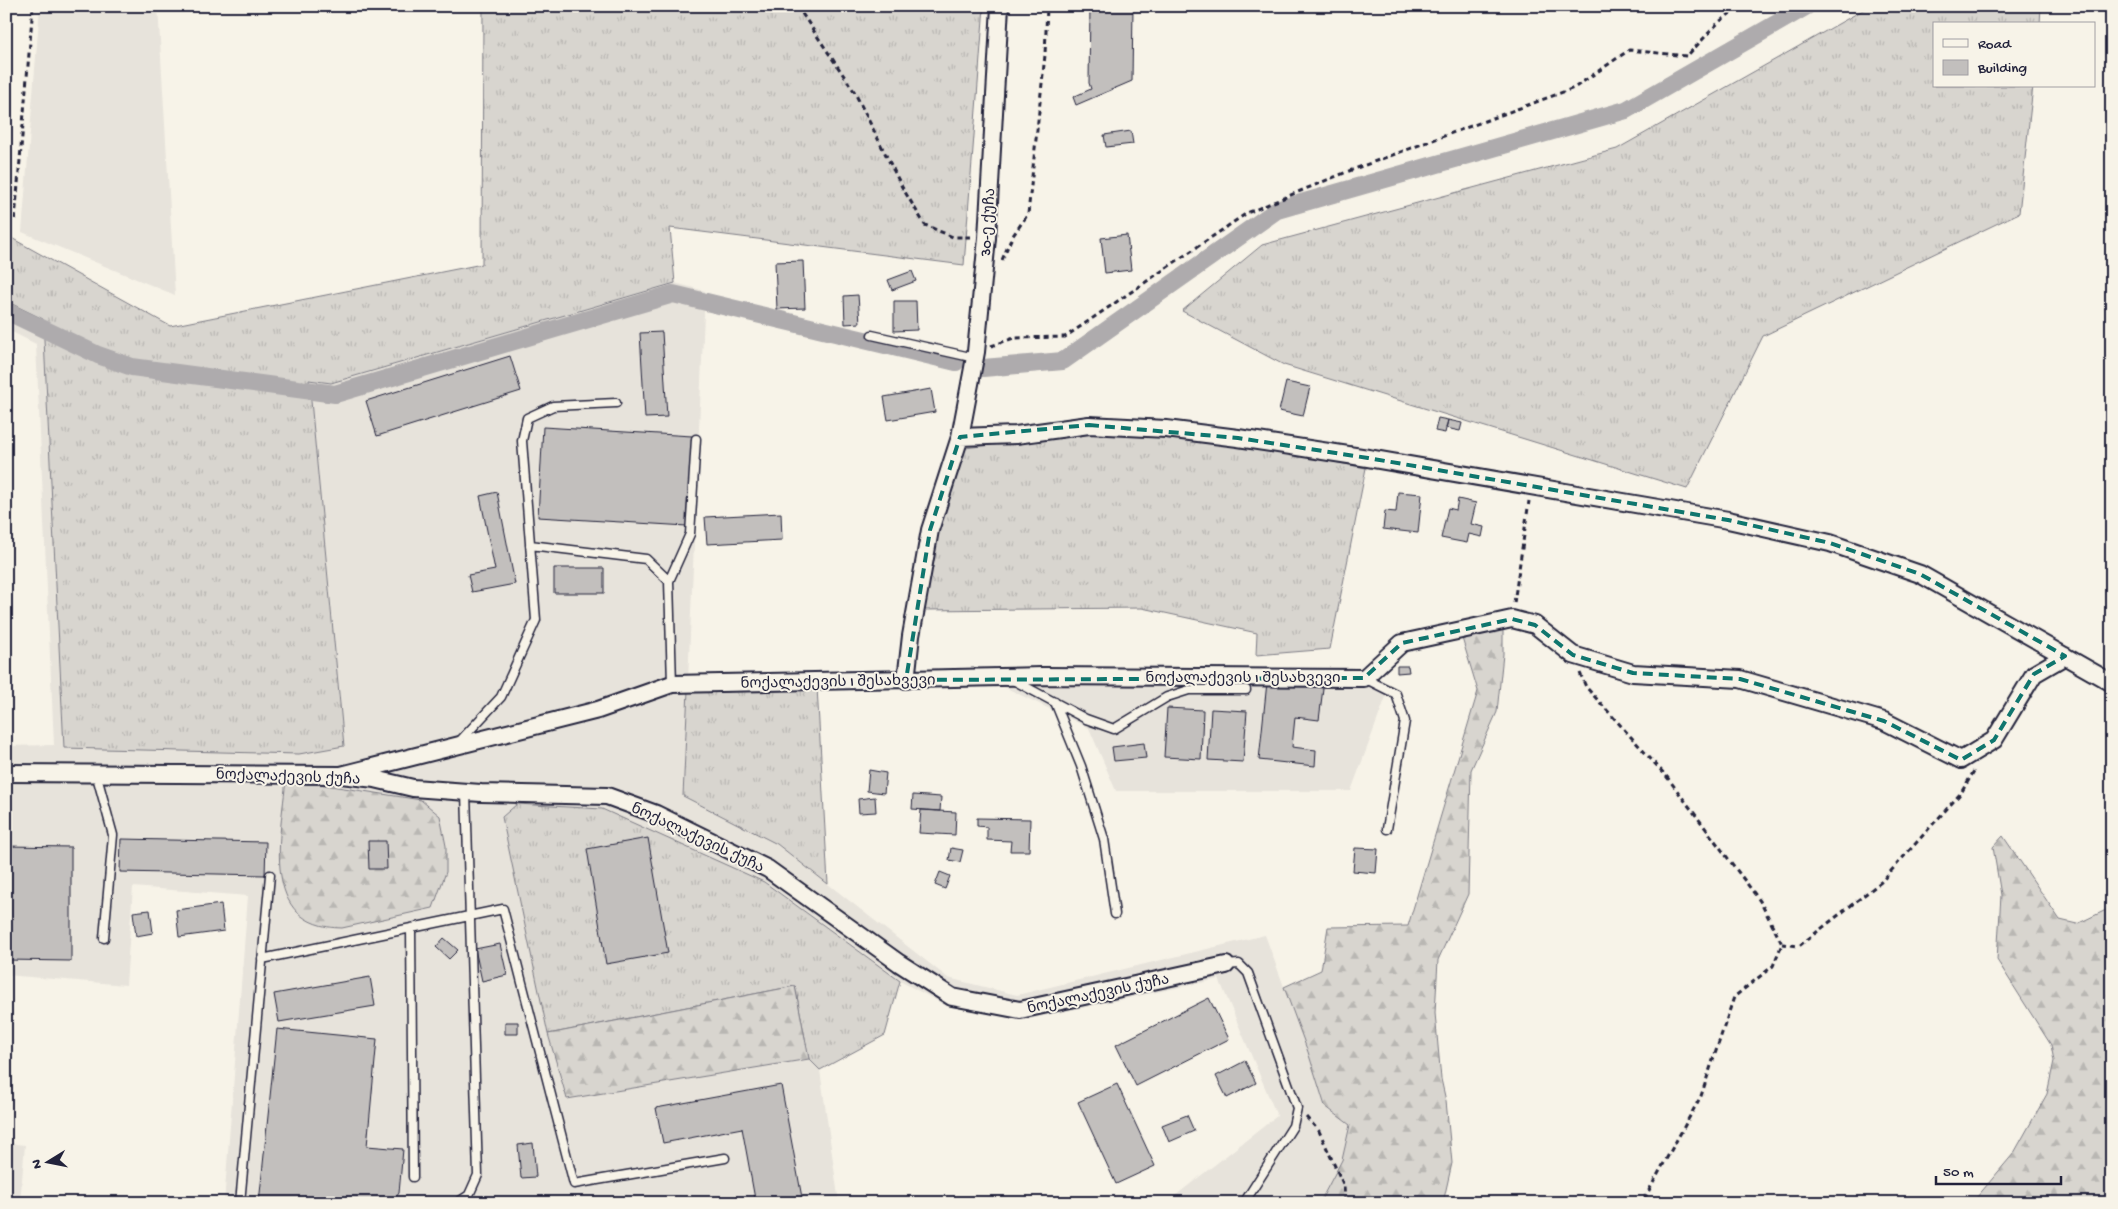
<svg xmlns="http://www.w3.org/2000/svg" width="2118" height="1209" viewBox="0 0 2118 1209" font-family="'Gochi Hand','Noto Sans Georgian',sans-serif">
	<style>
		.built { fill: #e7e3db }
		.grass { fill: url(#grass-tufts); stroke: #7d7c85 }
		.forest { fill: url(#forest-firs); stroke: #7d7c85 }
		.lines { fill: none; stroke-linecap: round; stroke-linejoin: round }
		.canal { stroke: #aeabad; stroke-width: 18 }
		.building { fill: #c2bfbd; stroke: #22223b }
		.lane-casing { stroke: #22223b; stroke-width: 11 }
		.street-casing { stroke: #22223b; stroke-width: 20 }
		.path { stroke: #22223b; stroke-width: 3; stroke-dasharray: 5 4; stroke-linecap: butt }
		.lane { stroke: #f7f3e8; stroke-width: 8 }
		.street { stroke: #f7f3e8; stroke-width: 16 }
		.marked { fill: none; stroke: #0f766e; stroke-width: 4; stroke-dasharray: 10 6; stroke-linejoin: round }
		.labels { text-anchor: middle; stroke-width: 4; stroke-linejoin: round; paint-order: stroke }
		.street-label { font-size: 15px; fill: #22223b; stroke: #f7f3e8 }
	</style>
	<defs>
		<pattern id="grass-tufts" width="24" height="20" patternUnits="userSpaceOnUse" patternTransform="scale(1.25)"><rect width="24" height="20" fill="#d8d5cf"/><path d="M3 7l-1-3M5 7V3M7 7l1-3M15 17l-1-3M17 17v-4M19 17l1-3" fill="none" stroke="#b9b7b3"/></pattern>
		<pattern id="forest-firs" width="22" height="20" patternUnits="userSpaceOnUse" patternTransform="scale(1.25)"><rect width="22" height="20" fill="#d8d5cf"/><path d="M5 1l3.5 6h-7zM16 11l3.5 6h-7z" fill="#b9b7b3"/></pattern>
	</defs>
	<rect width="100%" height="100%" fill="#f7f3e8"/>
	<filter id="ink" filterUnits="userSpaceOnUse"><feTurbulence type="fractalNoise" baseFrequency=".02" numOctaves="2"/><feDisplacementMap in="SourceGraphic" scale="10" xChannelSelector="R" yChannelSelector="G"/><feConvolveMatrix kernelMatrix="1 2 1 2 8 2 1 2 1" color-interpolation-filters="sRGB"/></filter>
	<g filter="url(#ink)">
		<path class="built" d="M40,6H158L175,295L22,232Z
			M675,283L705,291L683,796L777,844L948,978L1017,995L1265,935L1308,1052L1325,1106L1350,1125L1342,1160L1322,1198L1321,1203H1166L1277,1116L1219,979L1024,1020L947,1006L900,981L764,882L517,804L502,817L548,1034L567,1099L809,1059L820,1070L839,1203H224L248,896L133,887L126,985L6,975V746L54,745L36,344L6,329V301L43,318L64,748L344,746L309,380L331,383Z
			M1352,667L1387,694L1351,791H1116L1089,728L1000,685L1053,675Z
			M6,1143L25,1145L20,1203H6Z"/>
		<path class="grass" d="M483,6H984L964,265L670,228L675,283L331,383L309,380L344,746L299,754L64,748L43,319L6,301V235L170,326L482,264Z
			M1870,6H2041L2040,24H1934V86H2033L2019,213L1763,336L1687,489L1284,365L1182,311L1262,245L1617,149Z
			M1094,432L1238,444L1366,468L1330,649L1256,655L1257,633L1142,608L920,610L933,525L965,448Z
			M817,687L828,884L777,844L683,796L688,690Z
			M517,804L602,809L764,882L900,981L885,1035L820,1070L809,1059L795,986L548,1034L502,817Z"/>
		<path class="forest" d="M1503,625V654L1497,712L1471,770L1468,894L1438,960L1435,1013L1441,1079L1446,1101L1452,1163L1443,1203H1321L1322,1198L1342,1160L1350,1125L1325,1106L1308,1052L1284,987L1321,970L1328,927L1408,926L1478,691L1462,638Z
			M286,779L421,800L440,816L446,846V872L433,908L342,928C258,927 281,834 286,779Z
			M2003,836L2060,920L2077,924L2106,910L2112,902V1203H1972L2014,1153L2047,1094L2054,1061L2051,1045L1997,960L2001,895L1993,847Z
			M795,986L809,1059L567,1099L548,1034Z"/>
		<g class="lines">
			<path class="canal" d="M6,311L98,355L132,367L335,394L673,294L956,362
				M983,368L1063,361L1277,210L1626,110L1807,6"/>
		</g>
		<path class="building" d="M1090,6H1133L1132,81L1076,105L1073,97L1091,89L1089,83Z
			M1131,131L1133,144L1106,147L1104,135Z
			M1127,235L1131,270L1105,273L1101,238Z
			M803,261L805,308L777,309L775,262Z
			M912,271L916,281L892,290L888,280Z
			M858,295L860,323L845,324L844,296Z
			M894,301H916L917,330L894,331Z
			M662,332L667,417L645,418L640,333Z
			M510,356L521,391L377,436L366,401Z
			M1286,382L1310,387L1303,416L1279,411Z
			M931,389L935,412L888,420L884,397Z
			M1438,418L1448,420L1445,433L1435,431Z
			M1448,420L1462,423L1460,431L1446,428Z
			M543,427L692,436L687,526L538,517Z
			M497,492L515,584L472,592L468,575L495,570L480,496Z
			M1398,492L1422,494L1418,533L1383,529L1385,511L1396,512Z
			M1458,499L1476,503L1471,524L1484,527L1482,537L1469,534L1467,543L1441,538L1448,508L1456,510Z
			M781,513L782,540L707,544L705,517Z
			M554,568H604V593H554Z
			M1397,666H1408L1409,672L1397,673Z
			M1267,682L1323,688L1319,720L1295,717L1292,747L1316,750L1315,766L1259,760Z
			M1167,708L1203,710L1201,759L1164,757Z
			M1211,709L1247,711L1243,762L1208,760Z
			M1144,743L1146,758L1114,761L1112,747Z
			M869,770L886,773L884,793L867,791Z
			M913,795L941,797L940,811L912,809Z
			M875,797L876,812L859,813L858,799Z
			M921,810L956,812L955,835L919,833Z
			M977,818L1030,819L1029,851H1010L1011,841L987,840V827L977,826Z
			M648,838L668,953L606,964L587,849Z
			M121,839L266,842L265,875L120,872Z
			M368,841H386L387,869H369Z
			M6,846L71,847V961L6,960Z
			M951,848L963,850L960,862L949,860Z
			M1355,848L1378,849L1376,873L1353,871Z
			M940,872L950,876L945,889L935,885Z
			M221,904L224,931L179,937L176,910Z
			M150,910L153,933L136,936L133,912Z
			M444,938L458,950L449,959L436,947Z
			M500,944L507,975L482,981L475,949Z
			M370,977L375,1006L279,1022L274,994Z
			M1209,998L1229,1039L1136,1086L1116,1045Z
			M505,1022H518V1034H505Z
			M277,1029L377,1039L367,1146L403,1149L399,1193L392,1203H259Z
			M1245,1061L1256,1083L1227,1098L1216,1076Z
			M1117,1084L1155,1166L1116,1184L1078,1102Z
			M781,1085L803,1203H735L755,1199L742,1128L663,1143L656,1108Z
			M1187,1115L1194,1131L1169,1142L1162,1125Z
			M533,1143L536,1177L521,1178L518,1145Z
			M6,1156H11L7,1203H6Z"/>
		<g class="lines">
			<g class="lane-casing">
				<path id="lane" d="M872,335L975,358
					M530,545L646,559L669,581L672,684
					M669,581L690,534L696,439
					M1364,678L1396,694L1405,721L1387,829
					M1013,680L1086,719L1114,729L1167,697L1189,690H1246
					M1055,702L1081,766L1104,839L1115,914
					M459,742L501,697L536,620L522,441L527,418L553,406L616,403
					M96,773L113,835L104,938
					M411,928L413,1177
					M262,959L503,909L574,1184L725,1158
					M1226,965L1239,964L1248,973L1297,1108L1293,1126L1244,1203
					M240,1203L270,875
					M457,1203L469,1195L478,1175L466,792"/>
			</g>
			<g class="street-casing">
				<path id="street" d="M960,437L1016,435L1089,425L1166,429L1238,438L1368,458L1728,520L1830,543L1920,574L2112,683
					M906,680L911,636L930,530L960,437L976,352L987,238L1000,6
					M6,773L341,775L375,779L413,788L481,793L607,796L656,814L768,869L899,963L952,997L1020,1010L1226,965
					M341,775L598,710L672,684L1042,676L1364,678L1402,643L1512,619L1535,625L1573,655L1633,673L1740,679L1884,721L1961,760L1994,740L2034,674L2065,656"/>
			</g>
			<path class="path" d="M797,6L854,91L902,187L925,225L953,237H973
				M15,219L33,6
				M1002,260L1012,237L1028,214L1045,55L1047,6
				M991,346L1014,338L1065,337L1247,213L1349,171L1574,88L1629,50L1687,56L1719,22L1740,6
				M1514,603L1529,501
				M1580,673L1586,687L1667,777L1760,901L1782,944L1773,966L1734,997L1701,1096L1642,1203
				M1782,944L1799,946L1881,882L1961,793L1974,771
				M1306,1117L1319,1131L1344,1186L1345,1203"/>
			<use href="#lane" class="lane"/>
			<use href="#street" class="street"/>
		</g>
	</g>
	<path class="marked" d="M1089,425L1238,438L1368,458L1728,520L1830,543L1920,574L2065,656L2034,674L1994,740L1961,760L1884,721L1740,679L1633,673L1573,655L1535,625L1512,619L1402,643L1364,678L906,680L930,530L960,437Z"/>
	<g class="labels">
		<g class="street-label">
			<text transform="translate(987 222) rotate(-86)" y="5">30-ე ქუჩა</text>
			<text x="1243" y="682">ნოქალაქევის I შესახვევი</text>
			<text transform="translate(838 681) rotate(-1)" y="5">ნოქალაქევის I შესახვევი</text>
			<text transform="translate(288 776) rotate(2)" y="5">ნოქალაქევის ქუჩა</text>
			<text transform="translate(698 837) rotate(25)" y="5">ნოქალაქევის ქუჩა</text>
			<text transform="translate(1098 993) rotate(-12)" y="5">ნოქალაქევის ქუჩა</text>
		</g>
	</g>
	<rect width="2118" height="1209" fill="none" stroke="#f7f3e8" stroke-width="25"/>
	<rect x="12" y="12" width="2093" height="1184" fill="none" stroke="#22223b" stroke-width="2" filter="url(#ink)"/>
	<rect x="1933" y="22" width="162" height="65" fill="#f7f3e8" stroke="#a29fa3"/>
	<rect x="1943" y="39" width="25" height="8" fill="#f7f3e8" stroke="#a29fa3"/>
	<text x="1978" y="48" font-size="15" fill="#22223b">Road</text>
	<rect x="1943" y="60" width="25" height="15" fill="#c2bfbd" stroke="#a29fa3"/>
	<text x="1978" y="72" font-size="15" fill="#22223b">Building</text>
	<g transform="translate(48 1162) rotate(260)" stroke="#f7f3e8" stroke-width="4" paint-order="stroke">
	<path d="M0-4L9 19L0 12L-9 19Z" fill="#22223b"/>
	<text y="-8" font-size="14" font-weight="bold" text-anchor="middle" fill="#22223b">N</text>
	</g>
	<path d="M1936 1176v8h125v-8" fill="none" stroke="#22223b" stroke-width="2.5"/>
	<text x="1943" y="1176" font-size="15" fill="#22223b" stroke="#f7f3e8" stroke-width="4" paint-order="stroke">50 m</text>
</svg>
